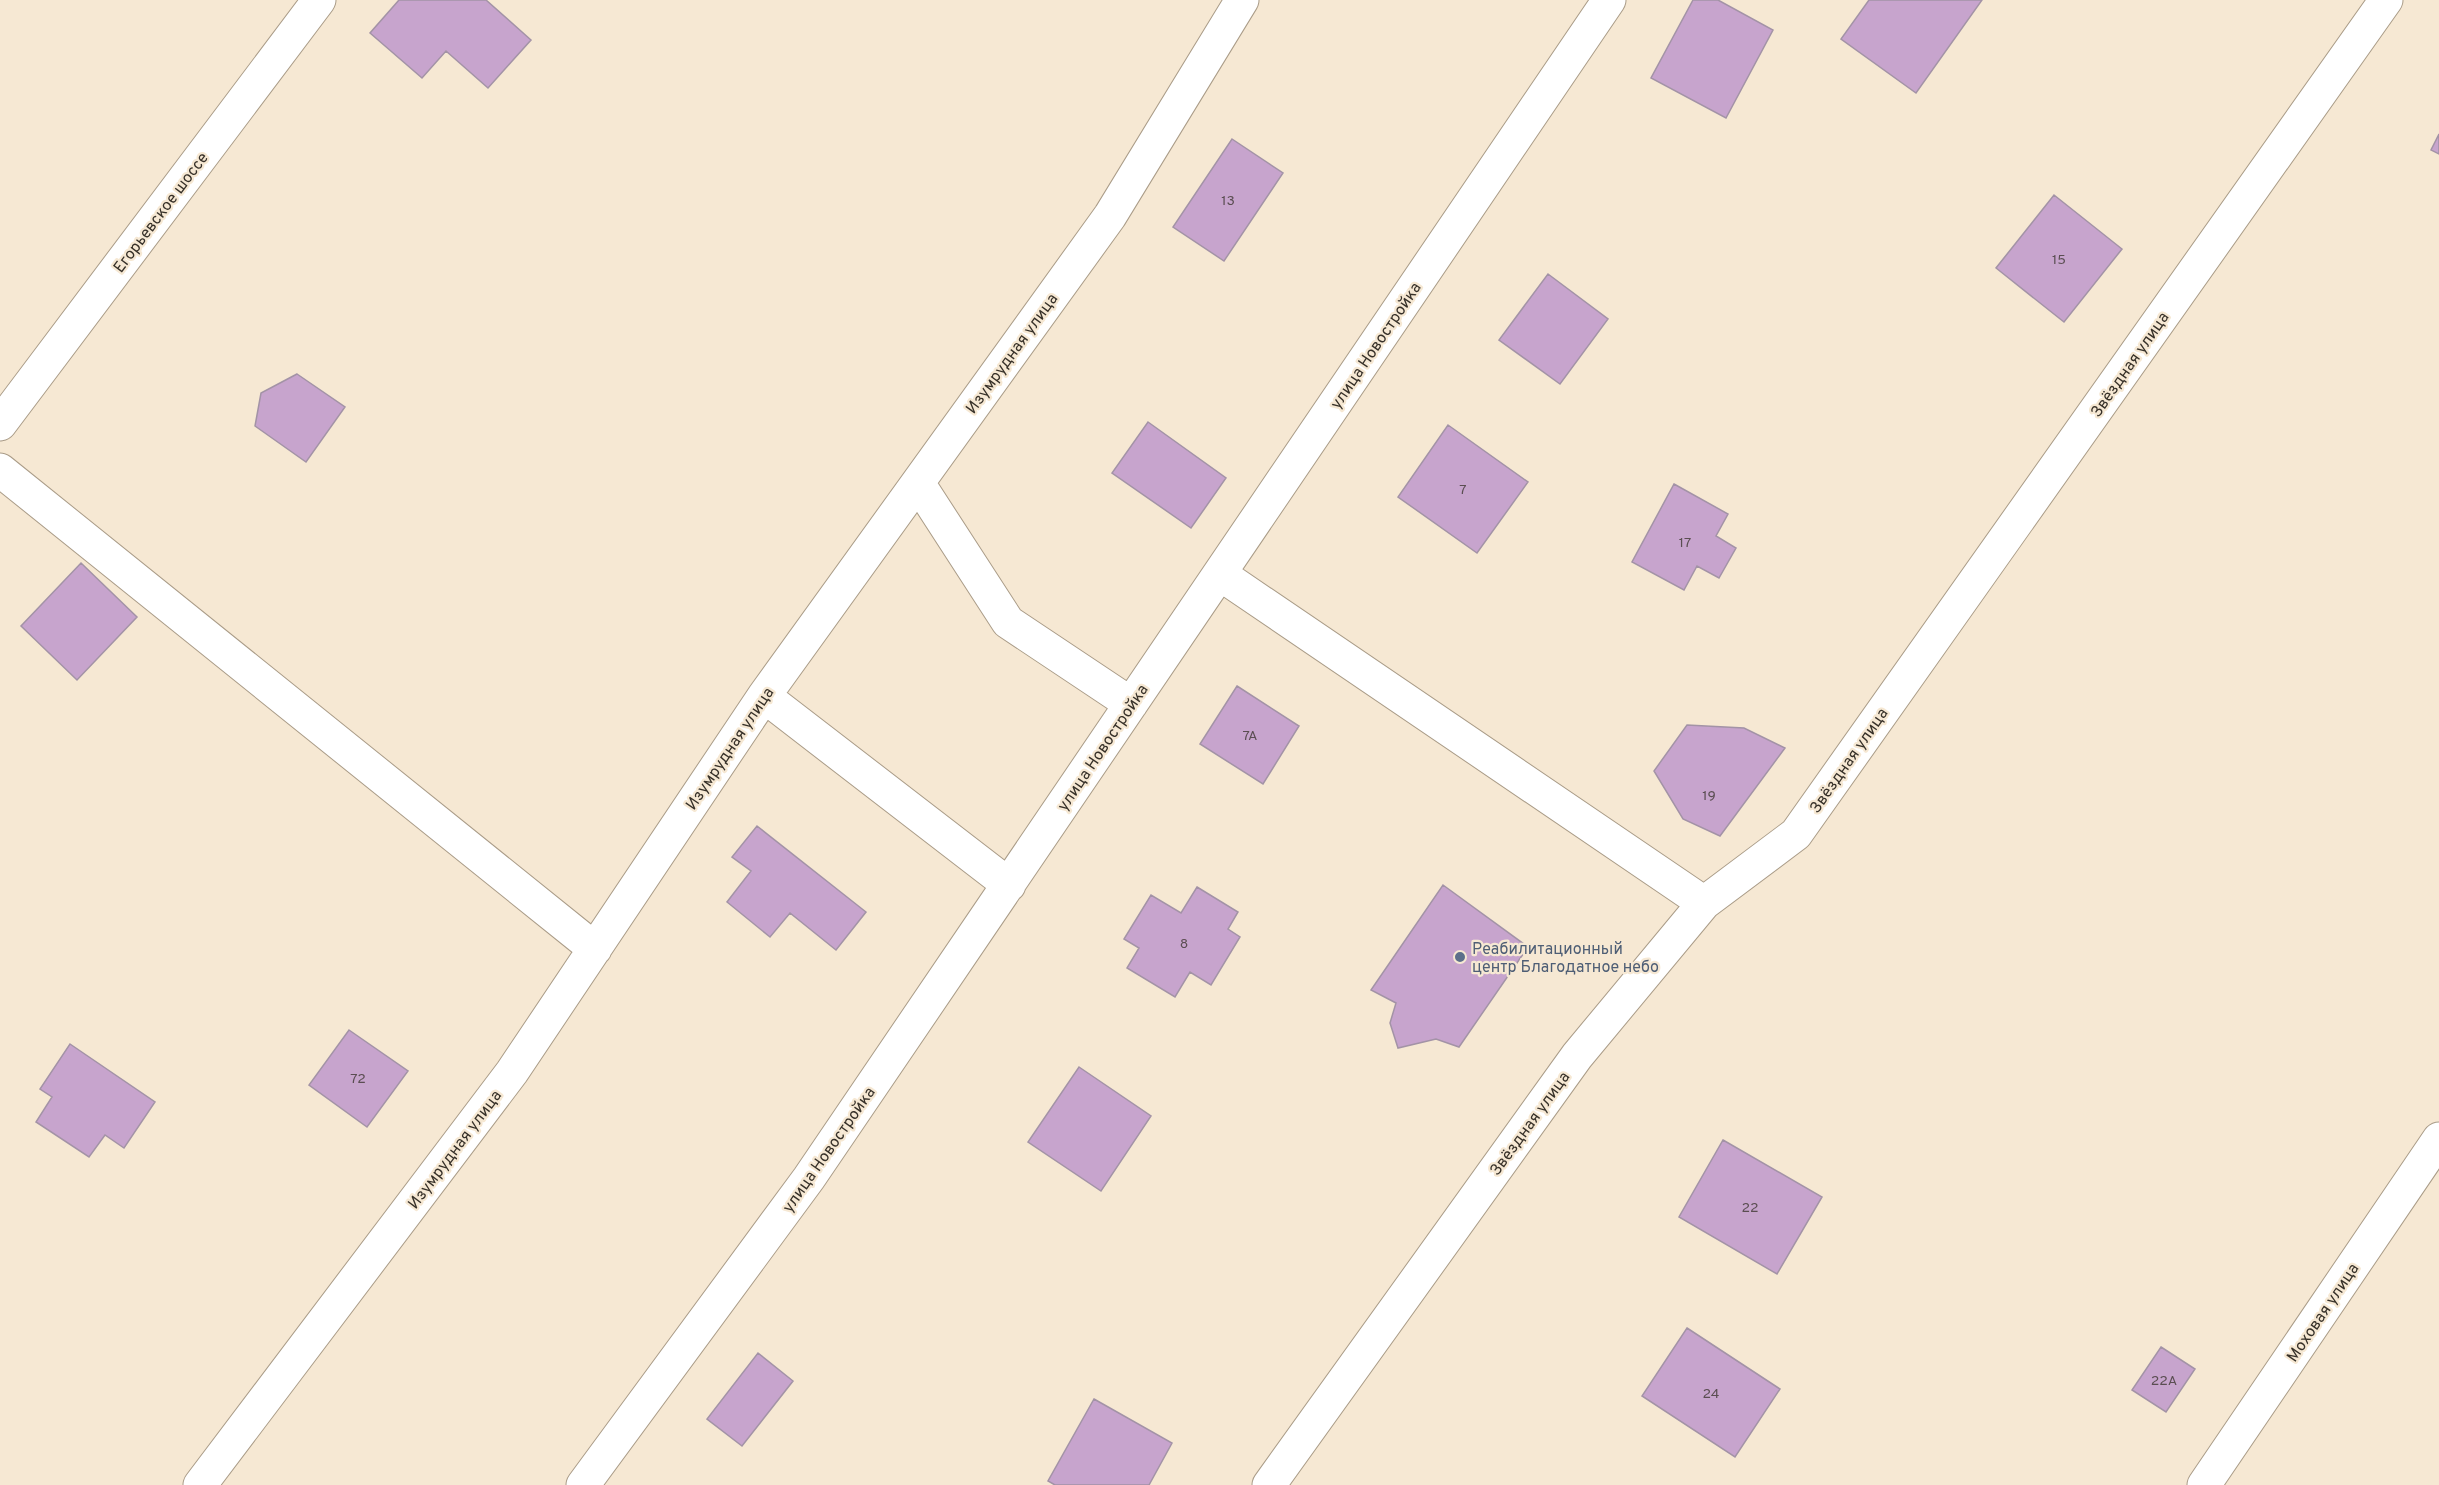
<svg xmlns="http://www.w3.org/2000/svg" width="2439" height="1485" viewBox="0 0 2439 1485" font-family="Overpass,sans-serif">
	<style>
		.building { fill: #c7a4cd; stroke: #a393a6; stroke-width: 1.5 }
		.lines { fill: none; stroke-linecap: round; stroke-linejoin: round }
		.minor-casing { stroke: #aa9c88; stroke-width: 35 }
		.major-casing { stroke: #aa9c88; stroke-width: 35 }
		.minor { stroke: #fff; stroke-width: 33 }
		.major { stroke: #fff; stroke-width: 33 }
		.service-dot { fill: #5c6f8a; stroke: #f6e8d3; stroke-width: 2 }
		.labels { text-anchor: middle; stroke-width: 4.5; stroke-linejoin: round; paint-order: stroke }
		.number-label { font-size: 14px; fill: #5b4e52 }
		.street-label { font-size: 16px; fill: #373129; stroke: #f6e8d3 }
		.service-label { font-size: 16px; fill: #4e5e75; stroke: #f6e8d3; text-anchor: start }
	</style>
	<rect width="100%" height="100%" fill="#f6e8d3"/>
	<path class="building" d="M399,0H486L531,40L488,88L446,51L422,78L370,33Z
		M1693,0H1718L1773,30L1726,118L1651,78Z
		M1869,0H1982L1916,93L1841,39Z
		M2439,134V154L2431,150Z
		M1232,139L1283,173L1224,261L1173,227Z
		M2054,195L2122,249L2064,322L1996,268Z
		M1548,274L1608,319L1560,384L1499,340Z
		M297,374L345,407L306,462L255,426L261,393Z
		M1148,422L1226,478L1191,528L1112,473Z
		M1448,425L1528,482L1477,553L1398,497Z
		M1674,484L1728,514L1716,536L1736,548L1719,578L1697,566L1684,590L1632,562Z
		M81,563L137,617L77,680L21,626Z
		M1237,686L1299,726L1263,784L1200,744Z
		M1687,725L1744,728L1785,748L1720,836L1683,819L1654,771Z
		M757,826L866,912L836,950L790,913L770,937L727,902L751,871L732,857Z
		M1443,885L1528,947L1459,1047L1436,1039L1398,1048L1390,1023L1396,1003L1371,990Z
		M1197,887L1238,912L1228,929L1240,937L1211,985L1190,972L1175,997L1127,968L1139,948L1124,939L1151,895L1181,913Z
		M349,1030L408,1071L367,1127L309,1085Z
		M70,1044L155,1102L124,1148L105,1135L89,1157L36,1122L52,1097L40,1089Z
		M1079,1067L1151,1116L1101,1191L1028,1142Z
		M1723,1140L1822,1197L1777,1274L1679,1217Z
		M1687,1328L1780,1389L1735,1457L1642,1396Z
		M2161,1347L2195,1369L2166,1412L2132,1390Z
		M758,1353L793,1381L742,1446L707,1419Z
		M1094,1399L1172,1443L1149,1485H1055L1048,1481Z"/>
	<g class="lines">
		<g class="minor-casing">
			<path id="minor" d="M0,470L595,949
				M918,483L1008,622L1131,704
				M1220,574L1704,903
				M764,696L1009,885
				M200,1485L512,1072L764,696L1110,216L1242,0
				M583,1485L809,1178L1609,0
				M1269,1485L1577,1056L1704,903L1796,834L2386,0
				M2204,1485L2439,1139"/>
		</g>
		<g class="major-casing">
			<path id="major" d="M0,424L319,0"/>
		</g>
		<use href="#minor" class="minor"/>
		<use href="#major" class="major"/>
	</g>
	<circle class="service-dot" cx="1460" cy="957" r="6"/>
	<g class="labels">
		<g class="number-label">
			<text x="1228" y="205">13</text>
			<text x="2059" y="264">15</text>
			<text x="1463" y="494">7</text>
			<text x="1685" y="547">17</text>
			<text x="1250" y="740">7А</text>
			<text x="1709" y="800">19</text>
			<text x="1184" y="948">8</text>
			<text x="358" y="1083">72</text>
			<text x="1750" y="1212">22</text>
			<text x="2164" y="1385">22А</text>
			<text x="1711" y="1398">24</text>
		</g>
		<g class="street-label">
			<text transform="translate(160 212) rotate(-53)" y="6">Егорьевское шоссе</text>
			<text transform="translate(1375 345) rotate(-56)" y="6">улица Новостройка</text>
			<text transform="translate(1011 353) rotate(-54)" y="6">Изумрудная улица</text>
			<text transform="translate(2129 364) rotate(-55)" y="6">Звёздная улица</text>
			<text transform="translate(1102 747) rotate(-56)" y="6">улица Новостройка</text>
			<text transform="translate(729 748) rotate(-56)" y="6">Изумрудная улица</text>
			<text transform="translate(1848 760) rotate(-55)" y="6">Звёздная улица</text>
			<text transform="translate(1529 1123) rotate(-54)" y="6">Звёздная улица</text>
			<text transform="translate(454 1149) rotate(-53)" y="6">Изумрудная улица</text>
			<text transform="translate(828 1149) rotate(-55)" y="6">улица Новостройка</text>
			<text transform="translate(2322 1312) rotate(-56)" y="6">Моховая улица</text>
		</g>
		<g class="service-label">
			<text x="1472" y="954">Реабилитационный<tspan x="1472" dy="18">центр Благодатное небо</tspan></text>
		</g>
	</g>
</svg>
